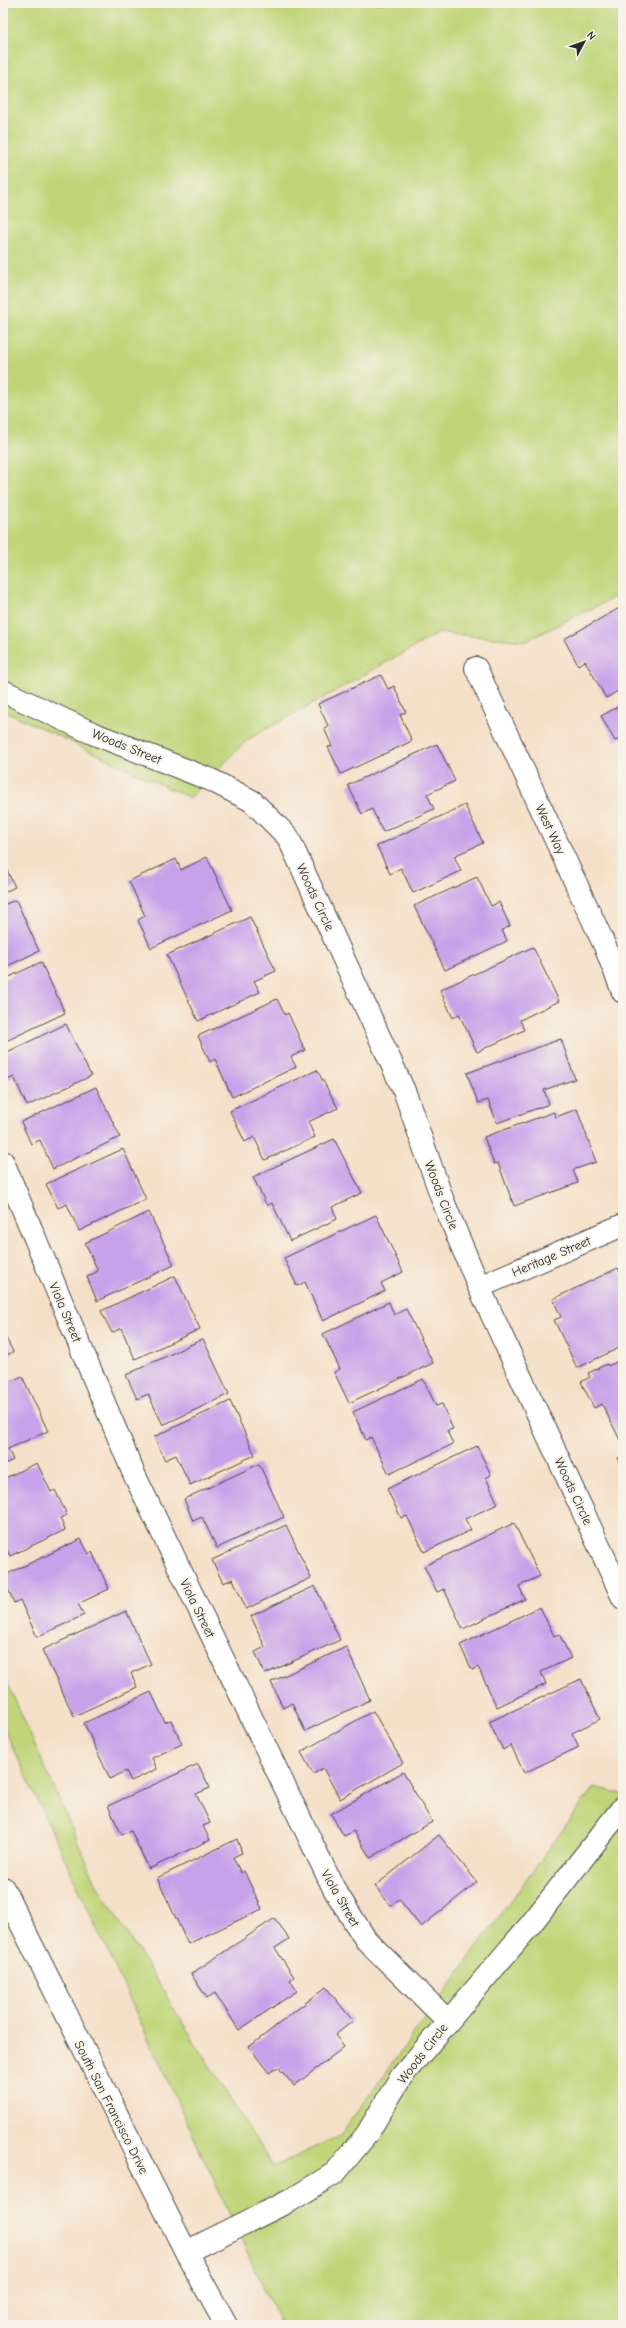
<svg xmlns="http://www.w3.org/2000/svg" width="626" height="2328" viewBox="0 0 626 2328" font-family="'Comic Neue',sans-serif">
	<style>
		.green { fill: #c0d579; stroke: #768052 }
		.building { fill: #c7a1e9 }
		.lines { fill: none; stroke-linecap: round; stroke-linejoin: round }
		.street-casing { stroke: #494643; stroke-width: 24 }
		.street { stroke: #fff; stroke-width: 22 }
		.labels { text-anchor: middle; stroke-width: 4; stroke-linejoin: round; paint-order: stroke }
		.street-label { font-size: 13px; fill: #2b2b2b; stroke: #f7f3e8 }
	</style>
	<rect width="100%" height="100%" fill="#f7f3e8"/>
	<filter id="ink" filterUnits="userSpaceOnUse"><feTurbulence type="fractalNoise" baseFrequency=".025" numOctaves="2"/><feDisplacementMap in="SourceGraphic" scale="8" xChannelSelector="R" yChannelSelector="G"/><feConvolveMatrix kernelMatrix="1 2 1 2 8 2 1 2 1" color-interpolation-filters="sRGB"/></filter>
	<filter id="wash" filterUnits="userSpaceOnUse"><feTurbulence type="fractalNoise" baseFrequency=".012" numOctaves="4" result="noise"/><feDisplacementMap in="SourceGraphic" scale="16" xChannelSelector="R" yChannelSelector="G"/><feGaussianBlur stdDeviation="0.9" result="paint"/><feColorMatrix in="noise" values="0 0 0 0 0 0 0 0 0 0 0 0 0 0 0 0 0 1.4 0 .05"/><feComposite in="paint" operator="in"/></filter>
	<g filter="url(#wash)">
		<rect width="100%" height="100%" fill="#f4e0c8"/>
		<path class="green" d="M3,3H623V593L526,641L439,633L247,740L190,798L3,710Z
			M3,1673L98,1887L273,2167L340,2135L594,1787L623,1794V2325H281L3,1726Z"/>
		<g id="blocks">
			<path class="building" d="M623,606V688L606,698L585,661L578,665L564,639Z
				M381,675L388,689L394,686L406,712L400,715L412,741L341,774L328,747L332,746L324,728L328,726L318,704Z
				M623,704V737L615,741L601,716Z
				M437,744L455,781L427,794L434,809L383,832L372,809L362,814L348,785Z
				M465,805L483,843L454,856L461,871L413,893L401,868L390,874L377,846Z
				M207,857L232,910L151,948L138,920L145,916L129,881L176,859L181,870Z
				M3,862L15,887L3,893Z
				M477,877L491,906L499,902L510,926L502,930L507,941L445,970L414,906Z
				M16,900L39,951L3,968V905Z
				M250,917L276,971L254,981L260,992L198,1021L167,955Z
				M533,947L559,1001L520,1020L524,1030L477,1052L459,1014L453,1018L440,990Z
				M41,962L65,1013L4,1042L3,980Z
				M277,999L285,1015L288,1013L305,1050L291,1057L296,1067L232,1097L215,1059L210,1062L198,1036Z
				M66,1024L91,1076L27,1106L14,1077L3,1082V1054Z
				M561,1039L575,1079L544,1090L549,1104L497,1123L488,1100L478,1103L467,1073Z
				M317,1070L338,1108L308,1122L315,1137L265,1160L254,1137L245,1142L230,1111Z
				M96,1087L120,1137L53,1169L40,1140L31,1144L21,1122Z
				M577,1109L596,1162L573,1170L578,1183L514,1206L498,1163L494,1164L484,1137L554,1112L556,1117Z
				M334,1139L362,1193L332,1207L337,1219L290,1241L272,1203L267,1206L253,1177Z
				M123,1149L146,1199L79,1231L67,1204L58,1208L46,1184Z
				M149,1212L174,1265L97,1301L87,1277L98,1271L85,1243Z
				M376,1215L403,1272L381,1283L385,1291L323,1321L305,1282L297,1286L284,1258Z
				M618,1268L623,1279V1346L577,1368L554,1320L561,1317L553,1299Z
				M175,1276L200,1329L135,1359L121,1328L112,1333L101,1311Z
				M389,1302L394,1315L406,1309L433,1363L349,1403L334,1372L340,1369L323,1334Z
				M3,1332L13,1352L3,1357Z
				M203,1339L229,1394L163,1425L148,1394L137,1399L126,1375Z
				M623,1359V1438L620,1440L602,1404L594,1408L581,1382L590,1377L588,1373L607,1364L608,1366Z
				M22,1376L48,1431L8,1449L13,1460L3,1465V1385Z
				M423,1379L436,1406L442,1404L453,1429L447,1431L453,1444L389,1474L371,1437L366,1440L353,1412Z
				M230,1401L255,1455L190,1485L176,1455L165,1460L154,1437Z
				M477,1446L491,1475L486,1478L498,1504L465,1519L471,1530L424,1552L407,1516L401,1518L387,1489Z
				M623,1455V1468L618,1458Z
				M37,1463L51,1492L55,1490L67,1515L60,1518L65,1530L10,1556L3,1542V1479Z
				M259,1464L284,1517L217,1548L202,1517L193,1521L184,1499Z
				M514,1523L540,1576L519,1586L525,1599L463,1629L444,1589L437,1592L424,1566Z
				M286,1525L311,1578L246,1609L233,1579L223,1583L212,1560Z
				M81,1539L89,1554L92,1552L109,1589L78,1604L84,1615L37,1637L20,1600L14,1603L3,1576Z
				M315,1586L340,1640L265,1674L255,1652L265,1647L251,1616Z
				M540,1607L554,1636L559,1634L571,1658L541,1672L546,1684L497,1707L478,1667L472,1670L460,1645Z
				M126,1611L151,1664L131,1673L137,1687L74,1716L42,1650Z
				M346,1647L370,1700L305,1731L292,1703L283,1708L271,1682Z
				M581,1679L600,1719L572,1733L579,1747L524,1773L511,1745L503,1750L489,1722Z
				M151,1692L165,1722L171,1720L182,1744L152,1758L157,1769L131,1781L126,1771L110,1779L84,1723Z
				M373,1711L403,1763L340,1799L323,1768L313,1774L301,1752Z
				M198,1764L210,1788L196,1794L210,1823L203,1826L210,1840L149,1869L131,1831L122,1835L108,1806Z
				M403,1772L432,1822L370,1858L354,1831L344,1836L331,1814Z
				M439,1835L477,1882L421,1927L399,1899L391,1906L375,1886Z
				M237,1839L242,1853L233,1857L241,1873L244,1871L262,1909L188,1944L157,1878Z
				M275,1918L289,1939L275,1948L294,1977L290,1980L297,1991L239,2030L215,1993L207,1998L191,1974Z
				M326,1987L353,2021L335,2035L344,2047L294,2086L278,2067L269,2073L249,2047Z"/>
		</g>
	</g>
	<g filter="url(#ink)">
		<use href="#blocks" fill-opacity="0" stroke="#494643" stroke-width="1"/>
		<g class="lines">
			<g class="street-casing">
				<path id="street" d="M476,668L604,944L623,992
					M3,691L92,733L211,780L252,801L288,837L405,1093L443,1201L479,1287L623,1598
					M3,1162L134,1474L334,1889L366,1940L447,2020
					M479,1287L623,1225
					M3,1888L186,2252L226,2325
					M186,2252L291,2200L335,2173L367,2134L401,2077L531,1924L623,1807"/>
			</g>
			<use href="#street" class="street"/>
		</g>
	</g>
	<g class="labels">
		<g class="street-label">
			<text transform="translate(127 746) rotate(22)" y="5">Woods Street</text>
			<text transform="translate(551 829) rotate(65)" y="5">West Way</text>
			<text transform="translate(316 897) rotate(65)" y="5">Woods Circle</text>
			<text transform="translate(442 1195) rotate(69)" y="5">Woods Circle</text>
			<text transform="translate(551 1256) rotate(-23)" y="5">Heritage Street</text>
			<text transform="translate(66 1312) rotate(67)" y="5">Viola Street</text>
			<text transform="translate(574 1491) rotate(65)" y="5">Woods Circle</text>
			<text transform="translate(198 1608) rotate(64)" y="5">Viola Street</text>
			<text transform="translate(341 1898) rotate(60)" y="5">Viola Street</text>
			<text transform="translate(422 2053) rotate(-52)" y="5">Woods Circle</text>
			<text transform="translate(112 2107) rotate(63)" y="5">South San Francisco Drive</text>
		</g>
	</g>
	<rect width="626" height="2328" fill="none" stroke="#f7f3e8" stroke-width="16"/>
	<g transform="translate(584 42) rotate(49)" stroke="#f7f3e8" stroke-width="3" paint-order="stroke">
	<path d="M0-3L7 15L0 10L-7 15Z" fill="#2b2b2b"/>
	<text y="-6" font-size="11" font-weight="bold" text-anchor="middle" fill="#2b2b2b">N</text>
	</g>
</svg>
